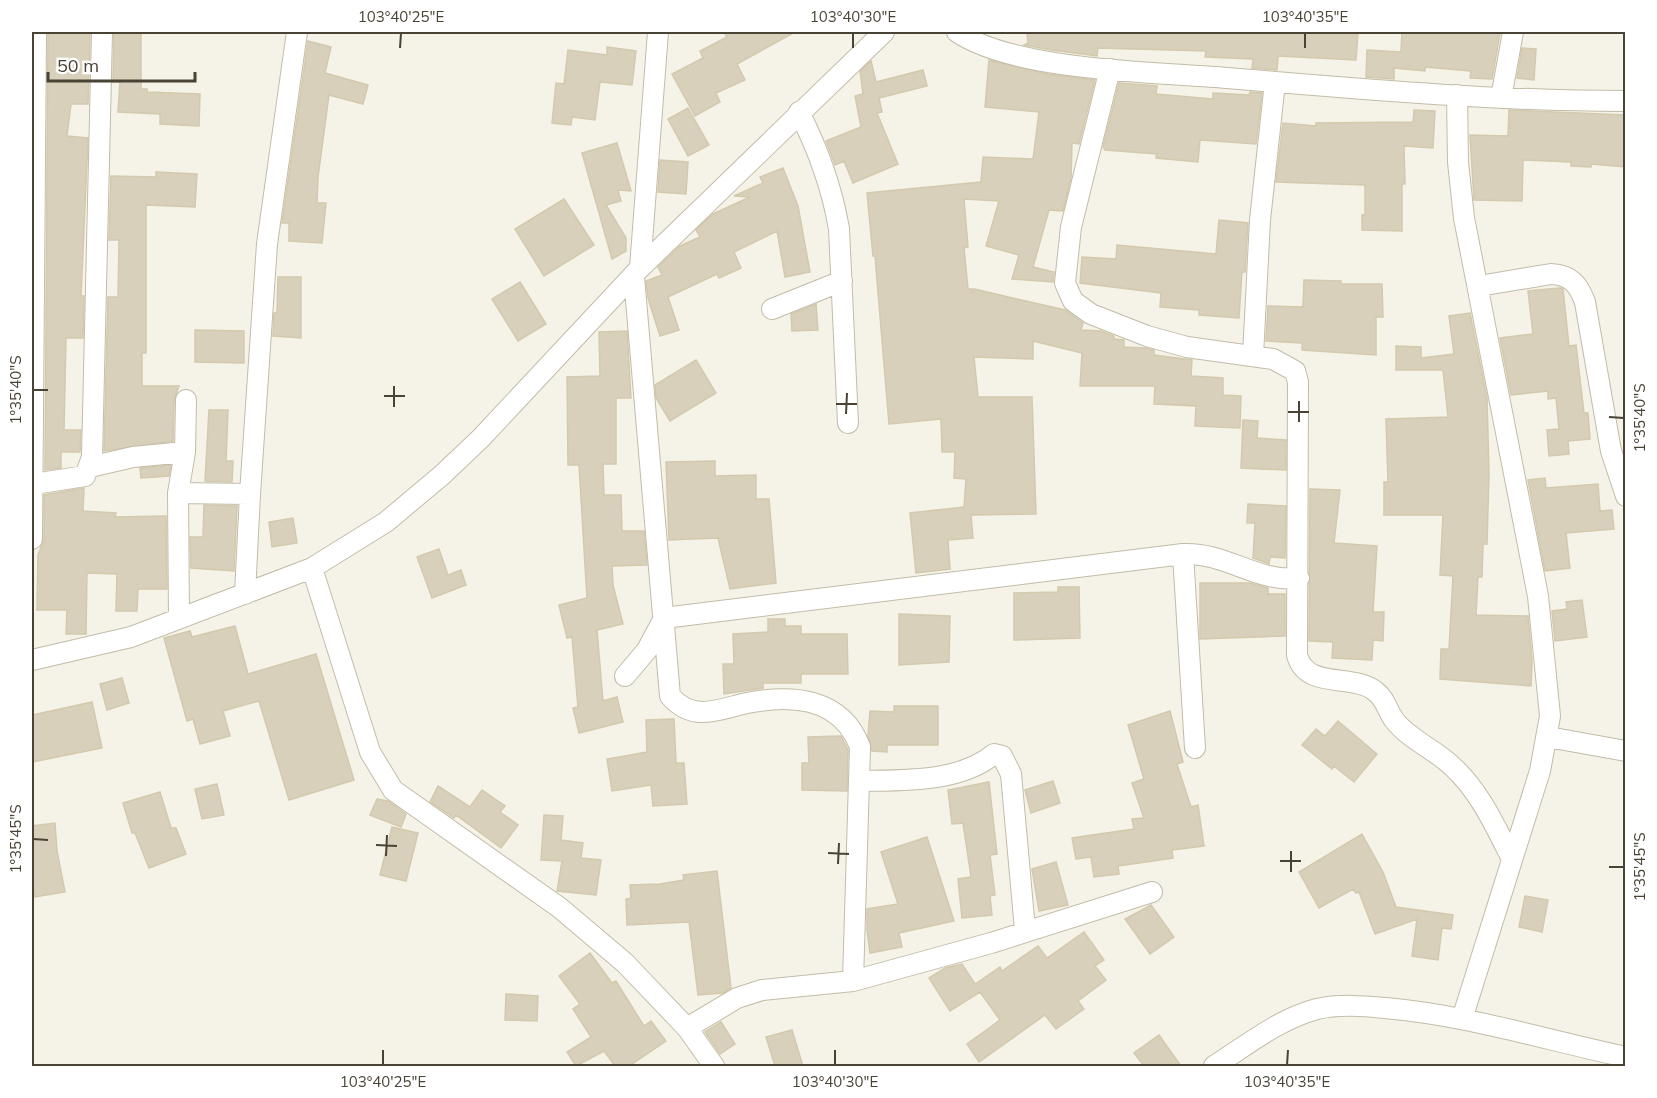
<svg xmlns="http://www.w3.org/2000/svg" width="1657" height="1098" viewBox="0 0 1657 1098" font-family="Mulish,sans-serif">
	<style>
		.building { fill: #d8d0bb; stroke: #d3c9ad; stroke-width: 1.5 }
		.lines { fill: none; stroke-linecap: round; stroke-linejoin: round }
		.minor-casing { stroke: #c2bca8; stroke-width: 22 }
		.minor { stroke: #fff; stroke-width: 20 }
		.ticks { fill: none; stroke: #494335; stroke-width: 2 }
		.neatline { fill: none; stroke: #494335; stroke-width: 2 }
		.ticks-label { font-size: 15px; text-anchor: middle; fill: #494335 }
	</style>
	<rect width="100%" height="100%" fill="#f5f2e7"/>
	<path class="building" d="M48,32H90L88,104H71L67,136L88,138L81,296H84L83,338H66L64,430H81L80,452H61V468L45,470Z
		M114,32H141V89H147V92L200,94L199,126L160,124V114L118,112L120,82H113Z
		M724,32H795L737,64L745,80L716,93L720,102L695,116L672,74L703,58L700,51L727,37Z
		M1027,32H1358L1356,60L1278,56L1277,70L1252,68L1253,59L1205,57L1206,51L1098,48L1097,56L1051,50L1024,45L1028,43Z
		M1402,32L1500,33L1492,79L1470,78L1471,71L1425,67V71L1394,68V79L1366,77L1367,50L1401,52Z
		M308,41L331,47L325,73L368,85L363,104L329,95L318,177L317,203H326L322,243L289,241V223H282Z
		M607,47L636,51L632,85L600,82L595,120L572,117L571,125L552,123L556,83L564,84L568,50L607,55Z
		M1522,48L1536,49L1534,80L1517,78Z
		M989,60L1047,74L1095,80L1079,144L1072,143L1071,178L1063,211L1049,210L1033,267L1054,272L1053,282L1012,279L1019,255L986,246L999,201L964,199L968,247L964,248L968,289H972V294L974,289L1065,310L1083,323L1081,330L1101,331L1114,336V339L1124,340V347L1146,348L1154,350V355L1192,360L1191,376L1223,378V395L1241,396L1240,428L1195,426L1196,406L1154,404L1155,386H1080L1082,353L1033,341V359L974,357L978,397H1032L1036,514L971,515L973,538L948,540L950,569L916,573L910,513L964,507L966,479L954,478L955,452H942L941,419L889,424L875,256H873L867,193L981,182L983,157L1033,159L1039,112L985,107Z
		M871,61L876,82L923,70L927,86L879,98L882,112L877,113L898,164L853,183L844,161L835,165L826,141L861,127L855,96L863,94L860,71Z
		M1119,83L1157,86L1156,94L1213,99V93L1249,95L1250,92L1262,93L1256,144L1200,140L1198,162L1156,158L1157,154L1105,150L1103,147Z
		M688,108L709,145L688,156L668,119Z
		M1414,110L1435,111L1433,148L1404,146L1405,184H1402V231L1362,230V215H1365V185L1276,182L1283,123L1316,126V123L1413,122Z
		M1509,110L1626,115V167L1591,164V167L1571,166V162L1523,160L1522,201L1474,200L1470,135L1508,136Z
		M617,143L631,191L618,190L621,201L606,205L626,238V251L612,259L582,153Z
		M660,160L688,162L686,194L658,192Z
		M783,168L798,206L810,272L785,277L777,231L734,252L741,268L719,278L717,274L668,297L679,330L660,336L648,298L646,281L662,275L658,267L680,246L700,237L696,230L713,214L750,197L734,196L763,183L760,177Z
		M156,172L197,174L195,207L146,205V353H142V386H179L174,400L173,441L104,451L108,297H118L119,240H109L111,176L156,177Z
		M564,199L594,245L544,276L515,229Z
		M1219,220L1248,223L1245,272H1242L1239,318L1199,315V310L1160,307L1161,293L1080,283L1082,257L1116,259L1117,245L1216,254Z
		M278,277H301V338L273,336L274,313H277Z
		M1304,280L1341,281V284H1382L1383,317H1376V355L1302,350V343L1266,341L1268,306L1303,307Z
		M520,282L546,324L518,341L492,299Z
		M1560,288L1563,289L1569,346L1576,345L1584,413H1588L1590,439L1568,441L1569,454L1549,456L1547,430L1559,429L1556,398L1548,399V391L1511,395L1500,338L1533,334L1528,291Z
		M816,304L818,330L792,331L791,314Z
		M1470,313L1487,398L1489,474L1487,544H1483L1482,577H1478L1476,615L1528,616L1532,660L1531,686L1440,679L1441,649H1449L1453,576L1440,575L1443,515H1384V482H1388L1386,419L1448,417L1443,370H1396V346L1421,347V358L1454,354L1449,316Z
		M195,330L244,331V363L195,362Z
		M627,331L631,398H616V464H603L604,495H621L622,531H644L647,565L612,566L613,585L623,624L597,630L603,701L617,697L623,722L579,733L573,708L578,707L572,637L567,638L559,605L587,598L579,465H568L567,377L600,376L599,332Z
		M696,360L716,393L670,421L656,398L655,385Z
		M209,410H228L226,461H233L232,482L205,481Z
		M1243,420L1258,421L1257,438L1286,440V470L1241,468Z
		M715,461V476L756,475V499H769L776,583L730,589L718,538L669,540L666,462Z
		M171,465L169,476L141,478L140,468Z
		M1545,478L1546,488L1598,484L1600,511L1612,510L1614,529L1566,533L1570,568L1545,571L1528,480Z
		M84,488L83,511L116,513L115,517L166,516L167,589H138L137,611H116L117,574L87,573L86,634H66L67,610H37L38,555L44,539V495Z
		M1310,489L1340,490L1334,543L1377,546L1373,612H1384L1383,641L1373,640L1372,660L1332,658L1333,642L1309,641Z
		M1248,504L1286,506L1285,558L1270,557L1269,564L1253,558L1255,523H1247Z
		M204,505L237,506L234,571L191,568L190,537H203Z
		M293,518L297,543L272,547L269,522Z
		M439,549L448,575L461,570L466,585L432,598L417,557Z
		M1200,583H1250L1268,588V594H1285V636L1200,639Z
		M1058,587H1079L1080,638L1014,640V593L1058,592Z
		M1582,600L1587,637L1555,641L1552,611L1567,609L1566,602Z
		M899,614L950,616L949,662L899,665Z
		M768,619H785V626H801V634H847L848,674H801V683H763V688L724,694L723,664H734L733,634L768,632Z
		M235,626L248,674L316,654L354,780L289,800L259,701L223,711L230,736L200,744L193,719L187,721L164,638L190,631L192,637Z
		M122,678L129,703L107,710L100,684Z
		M92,702L102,748L32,762V715Z
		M894,706H938V745H887V752L872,751L868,736L870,711L894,712Z
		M1170,711L1183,762L1177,764L1191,807L1198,805L1204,846L1172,850L1173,858L1118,866L1119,874L1094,877L1091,857L1076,859L1072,838L1134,829L1132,819L1144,818L1132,783L1144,779L1128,725Z
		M674,719L676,763H684L687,804L653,806L651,785L612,791L607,759L647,752L646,720Z
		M1338,721L1377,754L1354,782L1334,766L1332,769L1302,745L1316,729L1325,736Z
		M841,736L848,750L847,791L802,790V763H809L808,737Z
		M1053,781L1060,803L1031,813L1025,790Z
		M989,782L997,854L990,855L995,895L990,896L992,915L962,918L958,879L971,877L963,823L952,824L948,790Z
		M217,784L224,815L202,819L195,789Z
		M438,786L470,807L482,790L505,806L500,812L518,825L501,848L456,815L454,818L430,802Z
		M160,792L171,828H176L186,854L149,868L135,833H132L123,803Z
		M377,799L388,801L406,814L401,827L370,815Z
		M544,815L563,816L561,840L583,843L581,858L601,860L596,895L557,891L562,861L541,860Z
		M55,823L57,851L65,892L35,897L32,881V826Z
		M392,827L418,833L406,881L380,875Z
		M1362,834L1383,872L1396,907L1453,915L1451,929L1442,928L1438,960L1412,956L1417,919L1375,934L1359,892L1356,893L1353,889L1319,908L1299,872Z
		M927,837L954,921L899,933L902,947L870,953L867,930V909L898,904L881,852Z
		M1056,862L1068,905L1039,911L1032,869Z
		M717,871L731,988L723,993L698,995L689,922L627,925L626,899L631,898L630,885L660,884L684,880L683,875Z
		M1525,896L1548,900L1542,932L1519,927Z
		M1151,905L1174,937L1150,954L1125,919Z
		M1084,932L1104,960L1095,966L1106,980L1078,1001L1084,1009L1056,1029L1045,1015L979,1062L967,1044L1000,1020L980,992L950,1011L929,978L945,968L962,964L975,984L1000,967L1002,971L1038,946L1047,958Z
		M590,953L612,983L616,981L644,1026L651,1021L666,1041L629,1066H615L604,1051L576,1066L567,1052L591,1037L573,1009L580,1004L559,976Z
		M506,994L538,996L537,1021L505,1020Z
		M721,1022L735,1044L720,1054L705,1032Z
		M792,1030L803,1066H775L766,1037Z
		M1159,1035L1181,1066H1144L1134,1053Z"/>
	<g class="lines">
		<g class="minor-casing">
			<path id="minor" d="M957,32C1015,71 1155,72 1227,78C1360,89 1493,101 1626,101
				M1110,69L1071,227L1065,283L1073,301L1091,314L1147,336L1187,347L1273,359L1295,371L1298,382L1297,655C1306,690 1352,673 1375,691C1386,699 1387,711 1395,721C1410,740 1436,750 1453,767C1480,792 1495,826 1512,859
				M1457,95L1458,162L1464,218L1538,596L1550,716L1540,771L1462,1019
				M1501,98L1513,32
				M799,112C818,149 832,188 839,229L848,423
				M640,268L658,32
				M634,277L670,696C678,705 688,712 702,712C717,712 733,706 747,703C793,694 842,698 860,747L853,981
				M1479,286L1551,274C1571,275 1578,284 1585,302L1611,451L1626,496
				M772,309L842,281
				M1253,356L1260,220L1275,82
				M90,467L133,457L185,452
				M34,484L85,476L92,457L102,32
				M178,493L185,452L186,400
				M32,539L36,32
				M1183,554L1195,748
				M312,568L370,752L393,790L560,908L625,963L687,1028L714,1066
				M245,594L250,494
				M179,618L178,493L250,494L267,244L297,32
				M32,660L131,637L312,568L386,522L442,475L481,438L640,268L884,32
				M625,676L647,650L664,618L1183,554C1226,552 1257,583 1299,578
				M1548,737L1626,751
				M859,781C902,780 959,783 994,754L1002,756L1011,774L1025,930
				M687,1028L737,998L762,990L853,981L991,943L1152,892
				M1214,1066C1247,1045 1279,1019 1317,1009C1339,1004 1363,1006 1385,1008C1467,1015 1546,1040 1626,1057"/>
		</g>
		<use href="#minor" class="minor"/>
	</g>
	<path class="ticks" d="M400,48L401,33M853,48V33M1305,48V33M33,390H48M384,396H405M836,404H857M394,407V386M1288,412H1309M846,414L847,393M1609,417L1624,418M1299,422V401M33,839L48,840M376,845L397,846M828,853L849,854M386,856L387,835M1280,861H1301M838,864L839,843M1609,867H1624M1291,872V851M383,1065V1050M835,1065V1050M1287,1065L1288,1050"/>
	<rect width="1657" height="1098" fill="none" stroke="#ffffff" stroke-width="66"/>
	<path d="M48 72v9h147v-9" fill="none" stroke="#494335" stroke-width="3"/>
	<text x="57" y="72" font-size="18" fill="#494335" stroke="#ffffff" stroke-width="4.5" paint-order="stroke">50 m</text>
	<rect x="33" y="33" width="1591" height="1032" class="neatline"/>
	<g class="ticks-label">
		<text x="401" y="22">103°40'25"E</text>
		<text x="853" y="22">103°40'30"E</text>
		<text x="1305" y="22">103°40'35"E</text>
		<text transform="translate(16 390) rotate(-90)" y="5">1°35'40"S</text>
		<text transform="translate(1640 418) rotate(-90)" y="5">1°35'40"S</text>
		<text transform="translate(16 839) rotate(-90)" y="5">1°35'45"S</text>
		<text transform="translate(1640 867) rotate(-90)" y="5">1°35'45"S</text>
		<text x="383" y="1087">103°40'25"E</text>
		<text x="835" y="1087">103°40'30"E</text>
		<text x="1287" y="1087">103°40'35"E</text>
	</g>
</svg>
